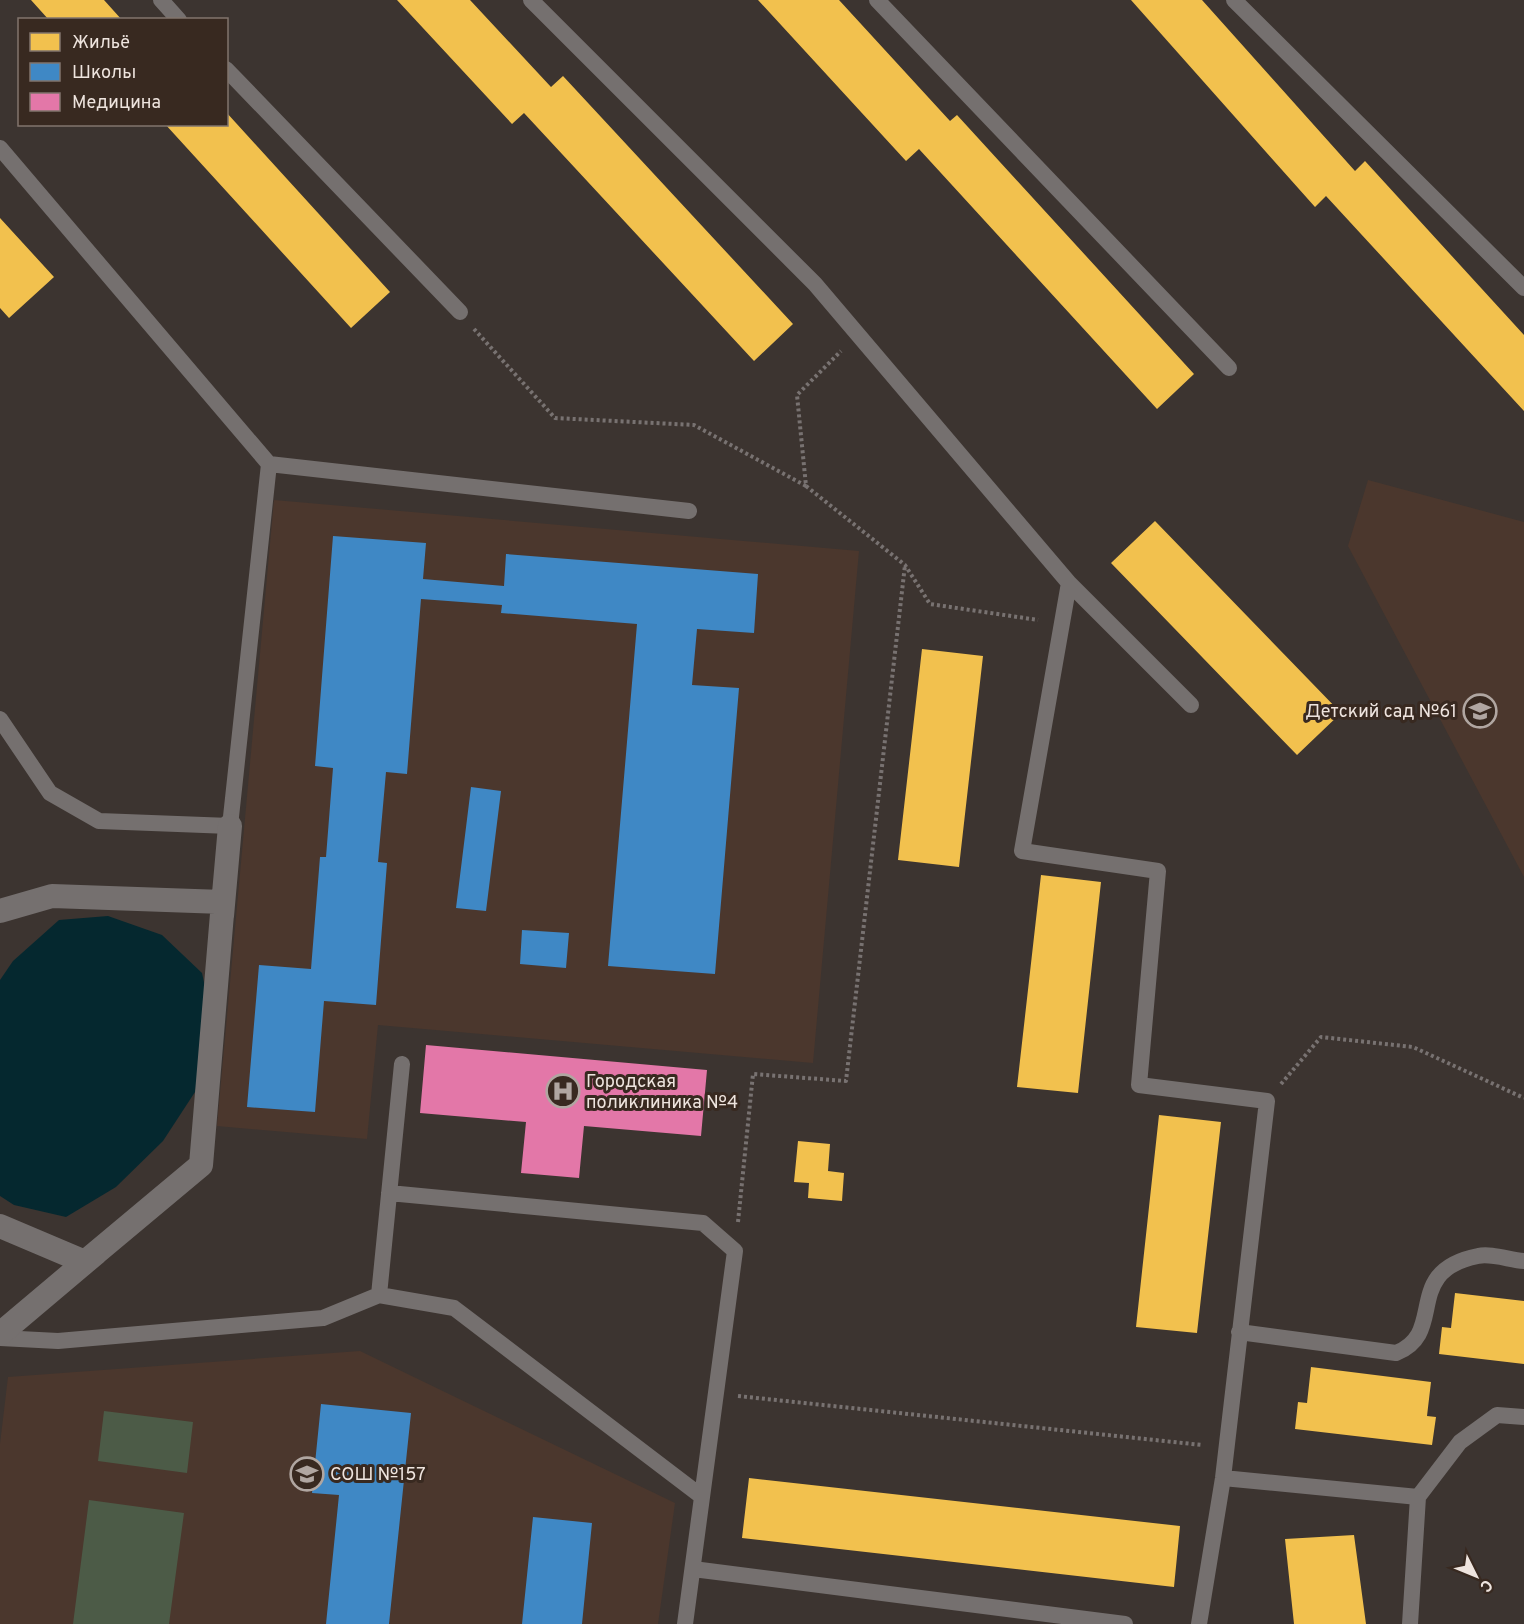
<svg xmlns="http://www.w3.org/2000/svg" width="1524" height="1624" viewBox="0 0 1524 1624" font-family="Overpass,sans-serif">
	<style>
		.built { fill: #4b372d }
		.green { fill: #4c5b47 }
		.water { fill: #05282f }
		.homes { fill: #f2c14e }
		.schools { fill: #3f88c5 }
		.health { fill: #e377a8 }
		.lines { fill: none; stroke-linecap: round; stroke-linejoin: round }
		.path { stroke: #787271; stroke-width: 4; stroke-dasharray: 3 3; stroke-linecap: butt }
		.service { stroke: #75706f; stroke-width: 16 }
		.pedestrian { stroke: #75706f; stroke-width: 24 }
		.labels { text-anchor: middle; stroke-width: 6; stroke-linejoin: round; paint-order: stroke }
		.poi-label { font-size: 18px; fill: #eee4de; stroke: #382920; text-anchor: start }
	</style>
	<rect width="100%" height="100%" fill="#3c3430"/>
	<path class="built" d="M1368,480L1524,522V877L1348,546Z
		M274,500L859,551L813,1063L378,1025L367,1139L217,1126Z
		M360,1351L675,1503L658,1624H0V1444L8,1377Z"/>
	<path class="green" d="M104,1411L193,1422L187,1473L98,1461Z
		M89,1500L184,1513L169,1624H73Z"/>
	<path class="water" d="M108,916L162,935L202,973L213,1024L195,1092L163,1141L116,1187L66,1217L14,1205L0,1196V980L13,961L59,920Z"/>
	<path class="homes" d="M31,0H104L122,20H49Z
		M397,0H470L551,87L563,76L793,324L754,361L524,113L512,124Z
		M758,0H839L950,121L957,115L1194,374L1157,409L919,149L906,161Z
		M1131,0H1202L1355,171L1365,161L1524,335V411L1326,196L1315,207Z
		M226,112L390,292L351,328L165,124H226Z
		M0,218L54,277L9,318L0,308Z
		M1155,521L1341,713L1297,755L1111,563Z
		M922,649L983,656L959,867L898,860Z
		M1041,875L1101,882L1078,1093L1017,1087Z
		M1159,1115L1221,1122L1197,1333L1136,1327Z
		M798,1141L830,1144L828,1171L844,1173L842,1201L808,1198L809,1183L794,1182Z
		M1455,1293L1524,1301V1364L1439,1354L1442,1327L1451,1328Z
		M1311,1367L1431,1382L1427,1416L1436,1417L1432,1445L1295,1429L1298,1402L1307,1403Z
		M749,1478L1180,1526L1174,1587L742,1538Z
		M1354,1535L1366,1624H1294L1285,1539Z"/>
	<path class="schools" d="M333,536L426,543L423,579L504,586L506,554L758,574L754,633L697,629L692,685L739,688L715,974L608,966L637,624L501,613L502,605L421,599L407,774L386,772L378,862L387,863L376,1005L324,1001L315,1112L247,1107L259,965L311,969L320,857H326L333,768L315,766Z
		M471,787L501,791L486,911L456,908Z
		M522,930L569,933L566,968L520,964Z
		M321,1404L411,1413L389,1624H326L339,1495L312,1493Z
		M533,1517L592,1523L582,1624H522Z"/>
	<path class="health" d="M426,1045L707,1070L701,1136L584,1126L579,1178L521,1173L526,1122L420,1113Z"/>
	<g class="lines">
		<path class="path" d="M474,329L555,418L694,425L806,486L797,395L841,351
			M806,486L905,565L930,604L1038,620
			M1281,1084L1321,1037L1413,1047L1524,1098
			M738,1222L753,1074L846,1081L905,565
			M738,1396L1202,1445"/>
		<path class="service" d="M161,0L179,20
			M531,0L815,284L1069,583L1191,705
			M877,0L1229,368
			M1234,0L1524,288
			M226,69L460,312
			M0,148L269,464L689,511
			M1069,583L1022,851L1158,871L1139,1085L1267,1101L1223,1478L1199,1624
			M0,719L50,793L99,821L230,826L269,464
			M389,1193L703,1223L735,1251L685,1624
			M379,1295L402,1064
			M1239,1332L1396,1353C1448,1333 1401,1271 1478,1256C1491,1253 1510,1260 1524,1261
			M0,1338L58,1341L323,1318L379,1295L454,1308L701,1496
			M1223,1478L1418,1497L1460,1442L1497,1415L1524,1417
			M693,1569L1125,1624
			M1410,1624L1418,1497"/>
		<path class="pedestrian" d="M0,911L52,896L223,902L201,1165L85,1262L0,1226
			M222,916L230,826
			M0,1334L96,1253"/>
	</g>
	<defs>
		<g id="school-ring" transform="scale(1.725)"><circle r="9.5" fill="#382920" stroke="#b0a6a1" stroke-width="1.5"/><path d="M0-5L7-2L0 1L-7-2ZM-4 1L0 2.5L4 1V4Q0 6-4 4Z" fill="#b0a6a1"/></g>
		<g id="hospital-ring" transform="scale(1.725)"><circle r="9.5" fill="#382920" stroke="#b0a6a1" stroke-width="1.5"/><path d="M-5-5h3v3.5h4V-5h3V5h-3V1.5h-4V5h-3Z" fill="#b0a6a1"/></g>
	</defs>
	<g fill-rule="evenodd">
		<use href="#school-ring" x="1480" y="711"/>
		<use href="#hospital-ring" x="563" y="1091"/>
		<use href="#school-ring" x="307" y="1474"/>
	</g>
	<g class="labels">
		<g class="poi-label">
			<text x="1457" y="717" text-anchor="end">Детский сад №61</text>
			<text x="586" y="1087">Городская<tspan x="586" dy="21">поликлиника №4</tspan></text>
			<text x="330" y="1480">СОШ №157</text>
		</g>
	</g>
	<rect x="18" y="18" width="210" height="108" fill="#382920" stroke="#81746c" stroke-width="1.5"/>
	<rect x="30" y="33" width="30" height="18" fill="#f2c14e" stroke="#81746c" stroke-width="1.5"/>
	<text x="72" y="48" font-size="18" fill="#eee4de">Жильё</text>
	<rect x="30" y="63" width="30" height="18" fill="#3f88c5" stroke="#81746c" stroke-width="1.5"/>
	<text x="72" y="78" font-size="18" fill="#eee4de">Школы</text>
	<rect x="30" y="93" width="30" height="18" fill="#e377a8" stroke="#81746c" stroke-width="1.5"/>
	<text x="72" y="108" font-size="18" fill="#eee4de">Медицина</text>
	<g transform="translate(1476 1576) rotate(133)" stroke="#382920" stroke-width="4.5" paint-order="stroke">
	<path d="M0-4.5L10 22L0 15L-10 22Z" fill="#eee4de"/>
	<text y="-9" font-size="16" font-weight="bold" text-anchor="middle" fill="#eee4de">С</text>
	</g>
</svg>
